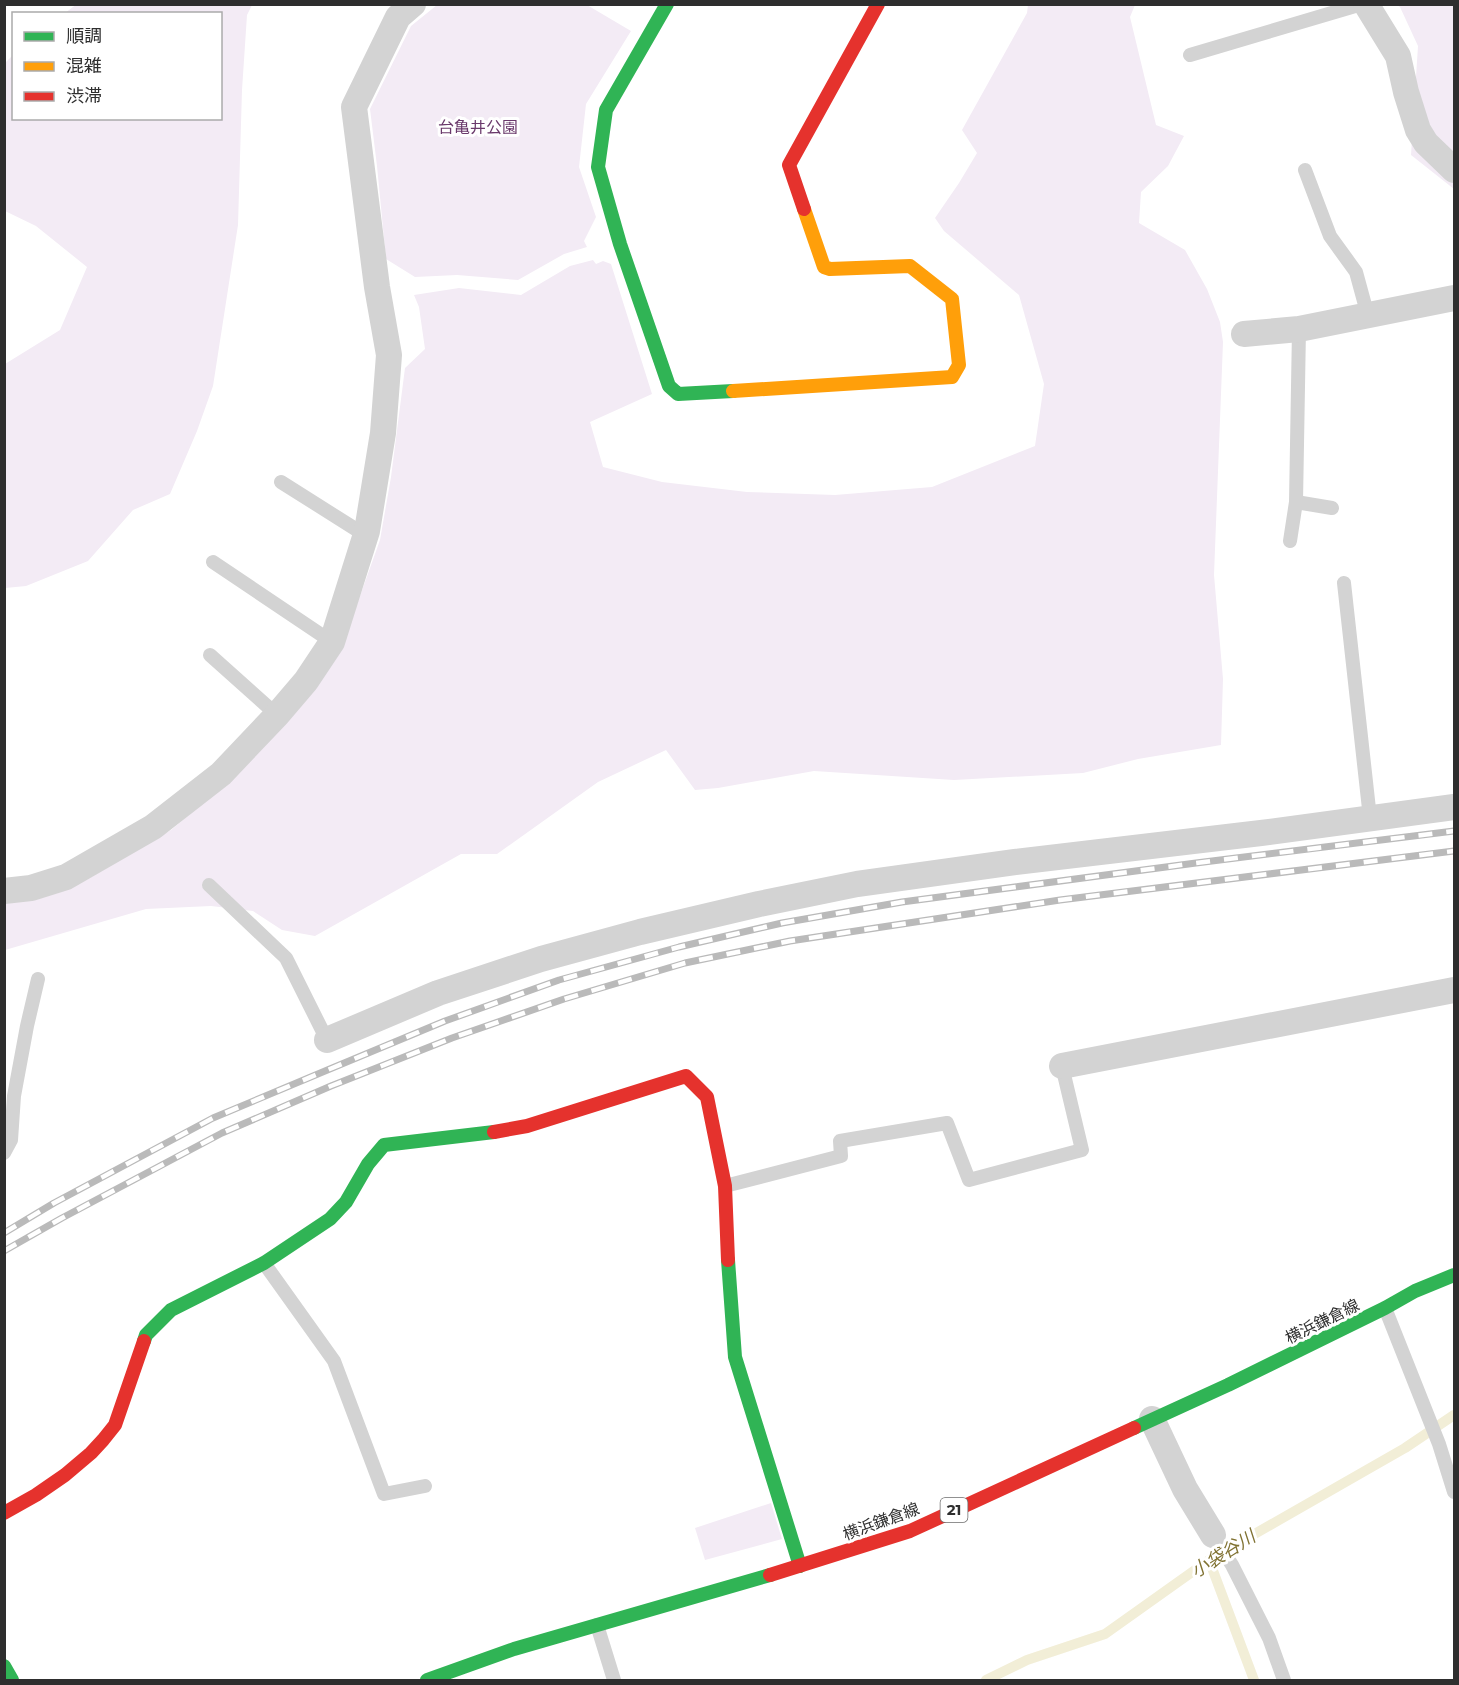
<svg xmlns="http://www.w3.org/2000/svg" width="1459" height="1685" viewBox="0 0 1459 1685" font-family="Montserrat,'Noto Sans JP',sans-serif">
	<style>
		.green { fill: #f3ebf5 }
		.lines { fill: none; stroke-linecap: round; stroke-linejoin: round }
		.stream { stroke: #f2eed7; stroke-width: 10 }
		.lane { stroke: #d3d3d3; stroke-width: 14 }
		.street { stroke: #d3d3d3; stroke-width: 26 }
		.fast { stroke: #30b455; stroke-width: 14 }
		.slow { stroke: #ff9f0a; stroke-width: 14 }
		.jam { stroke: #e5322d; stroke-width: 14 }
		.rail-casing { stroke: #bababa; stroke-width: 7 }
		.rail { stroke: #fff; stroke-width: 4.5; stroke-dasharray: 14; stroke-linecap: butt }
		.labels { text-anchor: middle; stroke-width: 6; stroke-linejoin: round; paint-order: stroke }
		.shield { fill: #fff; stroke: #6d6d6d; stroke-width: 1.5 }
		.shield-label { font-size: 15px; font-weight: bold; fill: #2e2e2e }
		.park-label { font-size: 16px; fill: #6a396b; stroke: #fff }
		.street-label { font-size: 16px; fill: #2e2e2e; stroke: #fff }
		.water-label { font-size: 18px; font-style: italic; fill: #807232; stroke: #fff }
	</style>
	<rect width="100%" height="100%" fill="#fff"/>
	<path class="green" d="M77,4L252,5L247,15L242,90L238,225L213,386L197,431L170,494L133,510L88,561L26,586L5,588V364L60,330L87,267L36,226L5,211V63L13,55L14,118H220V14L65,13Z
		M437,5H587L631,31L586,104L579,167L596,217L584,241L587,247L564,254L518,280L457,275L415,277L386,259L377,166L370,109L411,26Z
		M1028,5H1135L1130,17L1156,125L1184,136L1168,166L1141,192L1139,223L1185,250L1207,289L1220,322L1223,342L1214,575L1223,679L1221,745L1138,759L1083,773L954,780L814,771L718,788L695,790L666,750L598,782L497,854H461L315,936L282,930L253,911L211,906L146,909L5,950V900L88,879L171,830L214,794L341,649L380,540L391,477L405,368L425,349L419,307L414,295L459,288L521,295L570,266L593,260L596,264L603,261L611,264L652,394L590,422L603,467L662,482L747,492L835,495L932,487L1035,446L1044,384L1019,295L944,231L935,218L959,183L977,153L962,130L1027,13Z
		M1397,5H1454V189L1411,155L1418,46L1400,7Z
		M771,1503L782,1539L705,1560L695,1528Z"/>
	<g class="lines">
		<path class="stream" d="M1209,1560L1254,1680
			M986,1680L1027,1660L1105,1634L1209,1560L1405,1448L1454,1415"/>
		<path class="lane" d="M1190,55L1362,4
			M1305,170L1330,236L1356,272L1368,316
			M281,482L365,535
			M1296,502L1332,508
			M1290,541L1296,502L1299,329
			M213,562L332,642
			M1344,583L1370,818
			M210,655L277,715
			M209,885L286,958L327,1040
			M4,1153L11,1140L14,1096L27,1026L38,979
			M725,1186L841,1156L840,1141L947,1123L969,1180L1082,1150L1062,1066
			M264,1263L334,1361L384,1494L425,1486
			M1385,1308L1439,1444L1454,1492
			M1213,1535L1232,1565L1269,1638L1284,1680
			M597,1625L614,1680"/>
		<path class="street" d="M1366,4L1398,56L1406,92L1418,130L1426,143L1454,170
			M1244,334L1299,329L1454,298
			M4,891L31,888L66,877L153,827L221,774L277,715L306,681L332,642L367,531L383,433L389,355L377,287L354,107L398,17L413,4
			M327,1040L438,993L541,959L640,932L759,904L857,884L1015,862L1261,833L1454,807
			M1062,1066L1454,990
			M1152,1419L1185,1489L1213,1535"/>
		<path class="fast" d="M667,4L606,110L598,167L620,244L669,386L678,394L733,391
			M728,1260L735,1357L800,1566
			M144,1341L146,1335L171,1310L264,1263L330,1219L346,1202L368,1164L384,1145L494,1132
			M1134,1428L1228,1385L1385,1308L1415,1291L1454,1275
			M4,1666L12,1680
			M427,1680L514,1649L770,1575"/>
		<path class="slow" d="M733,391L952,377L959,365L952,299L910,266L830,269L824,267L804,209"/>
		<path class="jam" d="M804,209L789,165L878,4
			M494,1132L527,1126L686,1076L707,1097L725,1186L728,1260
			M4,1513L36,1495L65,1475L91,1453L103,1440L115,1425L144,1341
			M770,1575L910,1531L1134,1428"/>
		<g class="rail-casing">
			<path id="rail" d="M4,1233L54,1203L213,1118L325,1071L445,1021L559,980L679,947L782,923L902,902L1196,863L1454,831
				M4,1251L62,1218L222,1133L331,1086L452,1038L564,999L685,963L790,941L1060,900L1454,851"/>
		</g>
		<use href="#rail" class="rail"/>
	</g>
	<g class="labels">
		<rect class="shield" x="940.5" y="1498" width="27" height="24" rx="4.5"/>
		<g class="shield-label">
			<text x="954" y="1515">21</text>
		</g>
		<g class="park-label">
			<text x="478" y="133">台亀井公園</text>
		</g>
		<g class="street-label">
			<text transform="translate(1322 1321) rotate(-26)" y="6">横浜鎌倉線</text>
			<text transform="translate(881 1521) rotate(-20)" y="6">横浜鎌倉線</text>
		</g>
		<g class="water-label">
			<text transform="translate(1223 1554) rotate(-32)" y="6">小袋谷川</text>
		</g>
	</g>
	<rect width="1459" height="1685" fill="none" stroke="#2e2e2e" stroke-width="12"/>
	<rect x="12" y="12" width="210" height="108" fill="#ffffff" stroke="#ababab" stroke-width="1.5"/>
	<rect x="24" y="32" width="30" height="9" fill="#30b455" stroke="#ababab" stroke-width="1.5"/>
	<text x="66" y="42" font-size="18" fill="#2e2e2e">順調</text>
	<rect x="24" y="62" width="30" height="9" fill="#ff9f0a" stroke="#ababab" stroke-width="1.5"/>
	<text x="66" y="72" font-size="18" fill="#2e2e2e">混雑</text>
	<rect x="24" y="92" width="30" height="9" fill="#e5322d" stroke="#ababab" stroke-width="1.5"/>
	<text x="66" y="102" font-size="18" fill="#2e2e2e">渋滞</text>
</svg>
